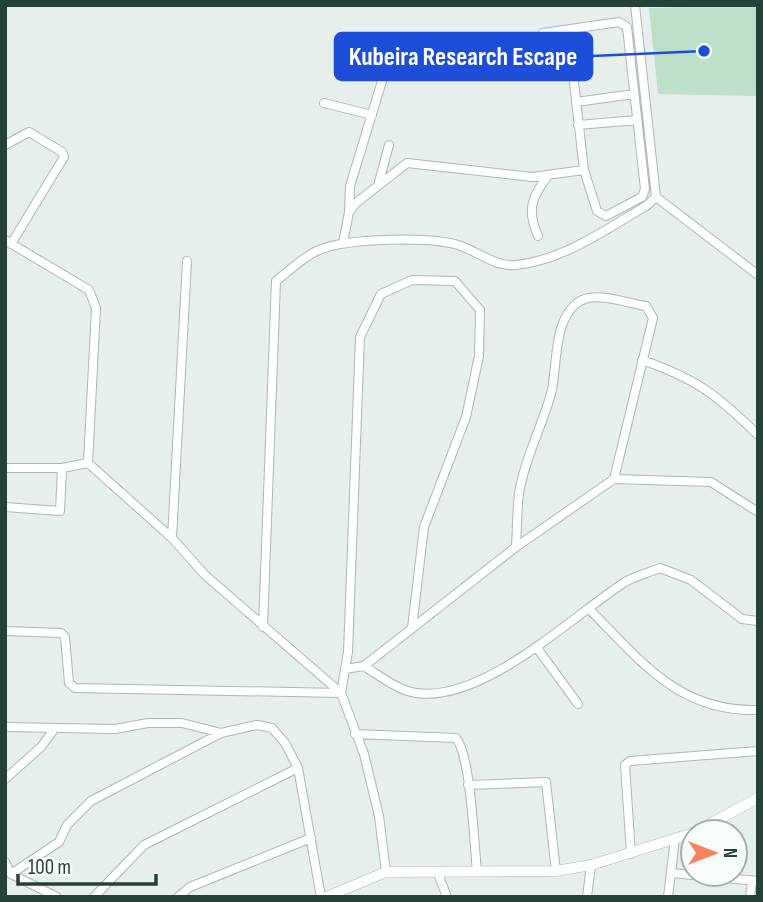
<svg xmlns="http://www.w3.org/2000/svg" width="763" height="902" viewBox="0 0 763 902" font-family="'Sofia Sans Condensed',sans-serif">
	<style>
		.green { fill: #bfe0c8 }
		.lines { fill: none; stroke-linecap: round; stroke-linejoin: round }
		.minor-casing { stroke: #a8b8b2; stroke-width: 10 }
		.tertiary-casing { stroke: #a8b8b2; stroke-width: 11 }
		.minor { stroke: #fff; stroke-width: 8 }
		.tertiary { stroke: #fff; stroke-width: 10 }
		.leader { fill: none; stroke: #1d4ed8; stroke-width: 2.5 }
		.callout-dot { fill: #1d4ed8; stroke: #f7fbf9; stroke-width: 2.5 }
		.callout { fill: #1d4ed8; stroke: #1d4ed8; stroke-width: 2.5 }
		.callout-label { font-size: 26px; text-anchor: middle; font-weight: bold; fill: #fff }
	</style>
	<rect width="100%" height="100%" fill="#e6efeb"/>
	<path class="green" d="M758,5V96L658,94L649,8Z"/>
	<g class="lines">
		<g class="minor-casing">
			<path id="minor" d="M543,33L619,22L627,27L645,189L642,197L606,216L597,211L584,170L568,30
				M576,102L634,94
				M324,103L372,115
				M578,125L637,120
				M5,145L29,132L62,152L64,157L11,244
				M379,182L389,145
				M656,197L758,275
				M349,212L350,186L382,81
				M538,236C527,211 531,198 547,177
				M5,240L89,290L96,308L88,463L172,538L205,575L341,693L364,754L379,816L386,872
				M343,243L349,212L356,203L407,163L532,177L584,170
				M642,360C697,379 717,395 758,435
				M5,468H62L88,463
				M5,507L60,511L62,468
				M172,538L187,261
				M516,547C517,529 517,510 519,493C525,457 543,425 552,390C557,364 554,320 577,303C594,290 626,303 646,306L653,318L614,479
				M589,609C641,661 678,712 758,710
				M263,627L276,281C289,271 304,256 319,250C347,238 433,236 461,246C480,253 496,267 516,265C564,260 606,229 646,206L656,197L635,5
				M5,631L61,633L65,637L69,683L75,688L341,693L348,652L360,337L381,294L412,280L455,281L480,310L479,356L466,417L424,527L412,628
				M537,648L578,704
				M364,666C380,676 397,690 416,693C483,703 571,617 625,582C635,576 648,573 660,568L691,580L742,619L758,621
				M345,669L364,666L516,547L614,479L711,482L758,512
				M5,727L115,729L148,723H182L221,733
				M355,734L456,738C471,756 474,844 477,871
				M5,779L41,747L55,728
				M468,785L546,782L556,871
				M631,854L625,765L630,761L758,751
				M5,862L11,874L57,897
				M437,871L447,897
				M671,873L758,881
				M11,874L59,842L67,825L91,801L221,733L257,725L272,728L285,743L298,768L321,897
				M94,897L144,845L298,768
				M178,897L190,887L311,838
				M587,897L591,865
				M668,897L675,839
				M750,897L752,881"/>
		</g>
		<g class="tertiary-casing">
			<path id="tertiary" d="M695,832L758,798
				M326,897L386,872L556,871L591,865L693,833"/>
		</g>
		<use href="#minor" class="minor"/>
		<use href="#tertiary" class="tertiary"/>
	</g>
	<path class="leader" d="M704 51L592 56"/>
	<circle class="callout-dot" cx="704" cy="51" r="7"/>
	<rect class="callout" x="335" y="33" width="257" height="47" rx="7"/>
	<g class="callout-label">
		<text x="463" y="65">Kubeira Research Escape</text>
	</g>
	<rect width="763" height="902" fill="none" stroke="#24423a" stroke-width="14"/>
	<g transform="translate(714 853) rotate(90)"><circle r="33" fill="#f7fbf9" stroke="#a3b1ad" stroke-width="2"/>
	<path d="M0-5L12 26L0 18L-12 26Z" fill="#f4845f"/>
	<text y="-10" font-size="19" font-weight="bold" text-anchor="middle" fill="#24423a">N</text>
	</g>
	<path d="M18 874v10h138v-10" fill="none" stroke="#24423a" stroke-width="3.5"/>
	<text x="28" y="874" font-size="21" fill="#24423a" stroke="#f7fbf9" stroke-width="5" paint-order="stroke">100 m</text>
</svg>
